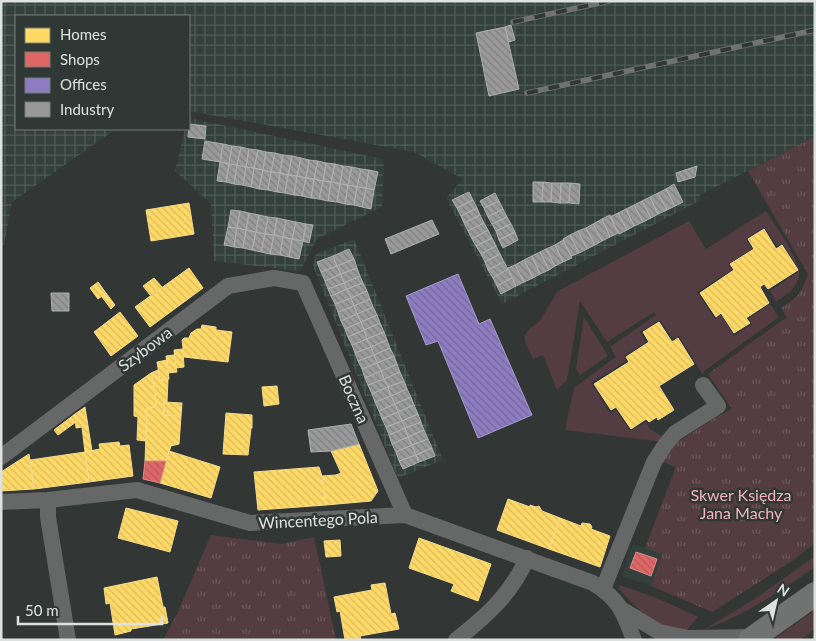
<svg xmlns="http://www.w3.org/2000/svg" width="816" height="641" viewBox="0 0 816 641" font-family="Lato,sans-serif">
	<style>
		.built { fill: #33403b }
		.industrial { fill: url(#industrial-grid) }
		.grass { fill: #543d42 }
		.park { fill: url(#park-tufts) }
		.homes { fill: url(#homes-back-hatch); stroke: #f5dc8b }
		.shops { fill: url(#shops-back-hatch); stroke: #df8b8b }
		.offices { fill: url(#offices-back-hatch); stroke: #a69bcc }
		.industry { fill: url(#industry-back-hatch); stroke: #adafae }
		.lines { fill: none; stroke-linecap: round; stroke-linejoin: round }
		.street { stroke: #666867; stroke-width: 16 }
		.secondary { stroke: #717272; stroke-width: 24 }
		.rail-casing { stroke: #717272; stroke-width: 5.5 }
		.rail { stroke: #303835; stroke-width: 4; stroke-dasharray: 11; stroke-linecap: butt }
		.labels { text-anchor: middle; stroke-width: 5; stroke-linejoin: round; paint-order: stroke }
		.street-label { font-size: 16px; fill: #dde2e0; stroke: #303835 }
		.park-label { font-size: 16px; fill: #f8b0be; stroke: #303835 }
	</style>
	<defs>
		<pattern id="industrial-grid" width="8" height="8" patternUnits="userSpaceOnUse" patternTransform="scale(1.25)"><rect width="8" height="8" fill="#33403b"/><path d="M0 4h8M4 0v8" fill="none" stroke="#505b57"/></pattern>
		<pattern id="park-tufts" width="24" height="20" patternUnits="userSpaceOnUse" patternTransform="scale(1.25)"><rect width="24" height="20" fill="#543d42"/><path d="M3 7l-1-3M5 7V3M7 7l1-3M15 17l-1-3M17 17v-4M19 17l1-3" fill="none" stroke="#6c595d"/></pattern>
		<pattern id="homes-back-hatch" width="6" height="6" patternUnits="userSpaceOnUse" patternTransform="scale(1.25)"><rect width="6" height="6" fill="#ffd966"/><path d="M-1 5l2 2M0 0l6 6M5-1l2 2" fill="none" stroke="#d9bb5f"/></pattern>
		<pattern id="shops-back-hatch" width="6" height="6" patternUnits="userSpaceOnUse" patternTransform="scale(1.25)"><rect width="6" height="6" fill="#e06666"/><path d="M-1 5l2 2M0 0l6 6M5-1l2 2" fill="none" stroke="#b15c5c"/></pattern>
		<pattern id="offices-back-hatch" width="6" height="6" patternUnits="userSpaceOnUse" patternTransform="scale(1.25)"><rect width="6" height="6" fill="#8e7cc3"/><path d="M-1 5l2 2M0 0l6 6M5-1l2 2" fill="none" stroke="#736896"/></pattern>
		<pattern id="industry-back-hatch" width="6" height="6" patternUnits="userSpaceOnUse" patternTransform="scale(1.25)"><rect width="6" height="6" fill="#999"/><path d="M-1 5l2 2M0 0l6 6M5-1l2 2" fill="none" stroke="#7f807f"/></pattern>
	</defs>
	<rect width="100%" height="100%" fill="#323634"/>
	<path class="built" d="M633,544L663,554L651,586L622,576Z"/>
	<path class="industrial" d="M1,1H815V136L700,195L701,200L502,304L446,198L463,179L414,152L189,111V16H16V129H116L12,202L4,245H1Z
		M189,118L384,159L382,207L317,239L300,271L214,261L211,204L175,171L185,129H189Z
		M354,239L443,460L398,478L313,266L316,254Z"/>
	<path class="grass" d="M766,211C774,224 802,262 799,276C798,287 785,296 776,302L770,291L798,272L797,267L783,244L777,246L764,227L746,239L752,249L728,264L732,270L697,292L715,319L721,315L734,336L752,324L749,318L770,304L779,317L704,371L703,375L679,336L673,339L660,320L640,332L646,342L624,356L626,361L591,383L610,413L616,410L630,431L646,422L650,429L665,438L663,442L565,430L574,388L616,357L610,347L656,315L654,312L607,342L580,301L567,380L557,390L543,355L533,359L525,342V335L529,329L539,322L558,291L689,221L706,249Z
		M584,317L608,356L580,375L576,369Z
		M815,556V567C782,590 743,617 705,629L756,598Z
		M620,585L657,598L698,617L686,631C655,628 639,611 619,589Z
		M815,610V629L800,640H773Z"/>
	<path class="park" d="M815,136V543L792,561L712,612L651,586L662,554L645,548L676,467L663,462L673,445L716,417L732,409L708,374L787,317L781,308C798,297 801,294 808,274L748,171Z
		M211,535L281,544L314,537L336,640H163L177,614Z"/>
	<path class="homes" d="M189,203L194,234L151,241L146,210Z
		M764,229L776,249L782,245L798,270L768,289L764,284L760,287L769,303L746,318L750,323L734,333L721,313L716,317L700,293L734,270L730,264L754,249L748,239Z
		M189,268L203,288L150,327L135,307Z
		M154,278L162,287L150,295L143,286Z
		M98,282L106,293L98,299L90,288Z
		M106,293L115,305L111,309L102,297Z
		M120,312L138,336L111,356L94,332Z
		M659,322L672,342L678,338L694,364L659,386L674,410L658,420L657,417L649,422L646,419L631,429L616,407L611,410L594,384L629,362L626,357L649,342L643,332Z
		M202,325L216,327V330L232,332L228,362L184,357L182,340L184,338H189L191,333L197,329H201Z
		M183,349L184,367L176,368L174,350Z
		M174,355L177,372L168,373L166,356Z
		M167,360L169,379L160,380L157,362Z
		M158,370L160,380L168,379L167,402H164V415L181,416L179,444L171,446L166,461H145L147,408L156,407L155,393L151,373Z
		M151,373L155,393L156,407L147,408L146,441L137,440L138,417L134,416V385Z
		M277,386L279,404L264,406L262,387Z
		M164,402L182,403L181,416L164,415Z
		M85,407L88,426L76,428L75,414Z
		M226,413L252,415V428H251L248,455L223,454Z
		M75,414L76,422L58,435L54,430Z
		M88,426L92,451L85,452L82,427Z
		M119,442L120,446L129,445L133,476L89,482L85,452L100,449L99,444Z
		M359,444L378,491L371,501L326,505L322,476L336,475L341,473L331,451Z
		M169,451L220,467L211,498L160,483Z
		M85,452L89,482L34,489L30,460Z
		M29,454L34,489L1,491V472Z
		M319,467L322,476L326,505L258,510L254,472Z
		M508,499L530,507V505L536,507L539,506L542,511L560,518L549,549L497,530Z
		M126,508L178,521L170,552L118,538Z
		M560,518L581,526L582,523L590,524L592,527L591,529L610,536L600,567L549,549Z
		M419,538L491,564L478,601L451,591L454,584L409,568Z
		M340,540L341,556L326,557L324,541Z
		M157,577L163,607H165L168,623L131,629V631L115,635L110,603L106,604L104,588Z
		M385,583L391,614L395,613L399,629L360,636L361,640H345L340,611L337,612L334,597L372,590L371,585Z"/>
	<path class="shops" d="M145,461H166L160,483L143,479Z
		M636,552L657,559L651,576L630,568Z"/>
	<path class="offices" d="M458,274L479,324L490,319L532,415L478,438L438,341L426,345L406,296Z"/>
	<path class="industry" d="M511,25L515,40L509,42L505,27Z
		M505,27L519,89L489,96L476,33Z
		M189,124L206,126L205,139L188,137Z
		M205,141L223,144L220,162L202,159Z
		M223,144L232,146L229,164L220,162Z
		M232,146L241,147L237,165L229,164Z
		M241,147L249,149L246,167L237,165Z
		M249,149L258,150L254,168L246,167Z
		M258,150L266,152L263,170L254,168Z
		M266,152L275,153L271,172L263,170Z
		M275,153L283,155L280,173L271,172Z
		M283,155L292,156L288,175L280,173Z
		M292,156L301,158L297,176L288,175Z
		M301,158L309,160L306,178L297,176Z
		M309,160L318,161L314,179L306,178Z
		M318,161L326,163L323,181L314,179Z
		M220,162L229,164L226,182L217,181Z
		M326,163L335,164L331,182L323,181Z
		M229,164L237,165L234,184L226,182Z
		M335,164L343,166L340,184L331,182Z
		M237,165L246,167L243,185L234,184Z
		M343,166L352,167L348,185L340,184Z
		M697,166L695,177L678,182L676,173Z
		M246,167L254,168L251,187L243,185Z
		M352,167L361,169L357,187L348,185Z
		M254,168L263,170L259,189L251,187Z
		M361,169L369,170L366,188L357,187Z
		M263,170L271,172L268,190L259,189Z
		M369,170L378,172L374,190L366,188Z
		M271,172L280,173L277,192L268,190Z
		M280,173L288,175L285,193L277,192Z
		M288,175L297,176L294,195L285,193Z
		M297,176L306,178L302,196L294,195Z
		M306,178L314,179L311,198L302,196Z
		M314,179L323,181L319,199L311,198Z
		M323,181L331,182L328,201L319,199Z
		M331,182L340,184L337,202L328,201Z
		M533,182H543L542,202H533Z
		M543,182L552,183L551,202H542Z
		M552,183H561L560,203L551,202Z
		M561,183H570L569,203H560Z
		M570,183L580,184L579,204L569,203Z
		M340,184L348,185L345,204L337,202Z
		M674,184L683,202L675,206L666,189Z
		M348,185L357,187L354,205L345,204Z
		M357,187L366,188L362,207L354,205Z
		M366,188L374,190L371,209L362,207Z
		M666,189L675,206L667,210L658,193Z
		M469,192L473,200L457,208L452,200Z
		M495,193L499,201L484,208L480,201Z
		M658,193L667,210L658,214L650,197Z
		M650,197L658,214L651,218L642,201Z
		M473,200L477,208L461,216L457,208Z
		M499,201L503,209L488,217L484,208Z
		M642,201L651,218L643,222L634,205Z
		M634,205L643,222L634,226L626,209Z
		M477,208L480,215L464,223L461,216Z
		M503,209L507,217L492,224L488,217Z
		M626,209L634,226L627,230L618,213Z
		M231,210L240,211L237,228L228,227Z
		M240,211L249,213L246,230L237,228Z
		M249,213L259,215L256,232L246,230Z
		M618,213L627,230L619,234L610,217Z
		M259,215L268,217L265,234L256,232Z
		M480,215L484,223L468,231L464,223Z
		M610,215L618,233L610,237L602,219Z
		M268,217L277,218L274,235L265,234Z
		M507,217L511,224L496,231L492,224Z
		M277,218L286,220L283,237L274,235Z
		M602,219L610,237L602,241L593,224Z
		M286,220L296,222L292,239L283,237Z
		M432,220L439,234L391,254L385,239Z
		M296,222L306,224L303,241L292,239Z
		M484,223L488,230L472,239L468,231Z
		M306,224L313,225L309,243L303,241Z
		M511,224L515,232L499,240L496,231Z
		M593,224L602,241L595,245L586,228Z
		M228,227L237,228L234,247L224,245Z
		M237,228L246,230L243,248L234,247Z
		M586,228L595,245L587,249L578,231Z
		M246,230L256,232L252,250L243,248Z
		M488,230L492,238L476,246L472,239Z
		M578,231L587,249L579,253L570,235Z
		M256,232L265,234L261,252L252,250Z
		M515,232L518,240L503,248L499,240Z
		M265,234L274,235L270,254L261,252Z
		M274,235L283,237L280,255L270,254Z
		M570,235L579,253L571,256L563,239Z
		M283,237L292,239L289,257L280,255Z
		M492,238L496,246L481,254L476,246Z
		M292,239L303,241L299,259L289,257Z
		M563,240L572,258L563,262L555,245Z
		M555,245L563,262L555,266L546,249Z
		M496,246L500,254L485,262L481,254Z
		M349,249L354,259L337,266L333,256Z
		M546,249L555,266L549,270L540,252Z
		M540,252L549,270L540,274L532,256Z
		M500,254L504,262L488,270L485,262Z
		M333,256L337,266L321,272L317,262Z
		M532,256L540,274L533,278L524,260Z
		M354,259L357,268L341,274L337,266Z
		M524,260L533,278L524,282L515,265Z
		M504,262L508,269L493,278L488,270Z
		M515,265L524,282L516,286L508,268Z
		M337,266L341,274L325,281L321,272Z
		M357,268L360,276L344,283L341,274Z
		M508,269L512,278L497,286L493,278Z
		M341,274L344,283L328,289L325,281Z
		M360,276L363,283L347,289L344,283Z
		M512,278L516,286L501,294L497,286Z
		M344,283L347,289L331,296L328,289Z
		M363,283L367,291L351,298L347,289Z
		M347,289L351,298L335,304L331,296Z
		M367,291L370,299L354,306L351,298Z
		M51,293H69V311H52Z
		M351,298L354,306L338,312L335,304Z
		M370,299L373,307L357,314L354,306Z
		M354,306L357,314L341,321L338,312Z
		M373,307L377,315L361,322L357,314Z
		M357,314L361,322L345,329L341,321Z
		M377,315L380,323L364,330L361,322Z
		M361,322L364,330L348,337L345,329Z
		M380,323L384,332L367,339L364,330Z
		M364,330L367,339L352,345L348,337Z
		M384,332L387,340L371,347L367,339Z
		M367,339L371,347L355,353L352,345Z
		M387,340L390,348L374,355L371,347Z
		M371,347L374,355L358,361L355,353Z
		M390,348L394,356L377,363L374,355Z
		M374,355L377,363L362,369L358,361Z
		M394,356L397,364L381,371L377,363Z
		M377,363L381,371L365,378L362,369Z
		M397,364L400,372L384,379L381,371Z
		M381,371L384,379L368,385L365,378Z
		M400,372L404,381L388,387L384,379Z
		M384,379L388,387L372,394L368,385Z
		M404,381L407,389L391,396L388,387Z
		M388,387L391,396L375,402L372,394Z
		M407,389L411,397L395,404L391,396Z
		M391,396L395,404L379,411L375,402Z
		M411,397L414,405L398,412L395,404Z
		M395,404L398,412L382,419L379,411Z
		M414,405L418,414L402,421L398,412Z
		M398,412L402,421L386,427L382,419Z
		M418,414L421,422L405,428L402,421Z
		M402,421L405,428L389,435L386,427Z
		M421,422L424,430L408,437L405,428Z
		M351,424L359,444L331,451L311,452L308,430Z
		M405,428L408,437L392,444L389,435Z
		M424,430L428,439L412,445L408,437Z
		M408,437L412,445L396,452L392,444Z
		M428,439L432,448L416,455L412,445Z
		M412,445L416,455L399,461L396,452Z
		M432,448L435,456L419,462L416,455Z
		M416,455L419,462L403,469L399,461Z"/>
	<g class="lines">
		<path class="street" d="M1,457L228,286L274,278L303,283L405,515
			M48,500V517L68,640
			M1,502L48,500L137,490L250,523L405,515L593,583C620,600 623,611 634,640
			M603,589L654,462L665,445L675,433L718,406L703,385
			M623,610L659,632L688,638L754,637
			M456,640C485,617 512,594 527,558"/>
		<path class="secondary" d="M750,640L815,594"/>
		<g class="rail-casing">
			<path id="rail" d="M513,22L609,1
				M527,93L815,30"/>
		</g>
		<use href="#rail" class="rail"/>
	</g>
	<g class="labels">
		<g class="street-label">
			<text transform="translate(145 349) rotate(-37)" y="6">Szybowa</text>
			<text transform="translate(354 399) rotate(66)" y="6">Boczna</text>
			<text transform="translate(318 520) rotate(-3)" y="6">Wincentego Pola</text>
		</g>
		<g class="park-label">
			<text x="741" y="501">Skwer Księdza<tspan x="741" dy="18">Jana Machy</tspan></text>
		</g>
	</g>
	<rect width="816" height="641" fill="none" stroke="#dde2e0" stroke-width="5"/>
	<rect x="15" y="15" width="175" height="115" fill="#303835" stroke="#757c79"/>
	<rect x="25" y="28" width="25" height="15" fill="#ffd966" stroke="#757c79"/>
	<text x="60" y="40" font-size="15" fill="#dde2e0">Homes</text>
	<rect x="25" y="52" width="25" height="15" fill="#e06666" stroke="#757c79"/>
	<text x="60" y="65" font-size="15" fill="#dde2e0">Shops</text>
	<rect x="25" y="78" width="25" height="15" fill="#8e7cc3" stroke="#757c79"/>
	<text x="60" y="90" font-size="15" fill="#dde2e0">Offices</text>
	<rect x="25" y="102" width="25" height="15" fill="#999999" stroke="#757c79"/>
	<text x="60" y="115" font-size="15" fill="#dde2e0">Industry</text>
	<g transform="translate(776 601) rotate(34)" stroke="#303835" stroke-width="4" paint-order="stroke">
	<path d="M0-4L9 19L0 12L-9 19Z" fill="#dde2e0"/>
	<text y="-8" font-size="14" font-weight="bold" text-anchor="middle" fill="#dde2e0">N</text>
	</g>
	<path d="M18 616v8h144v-8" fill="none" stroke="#dde2e0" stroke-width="2.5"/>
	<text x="25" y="616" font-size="15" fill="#dde2e0" stroke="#303835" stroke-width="4" paint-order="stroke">50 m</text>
</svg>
